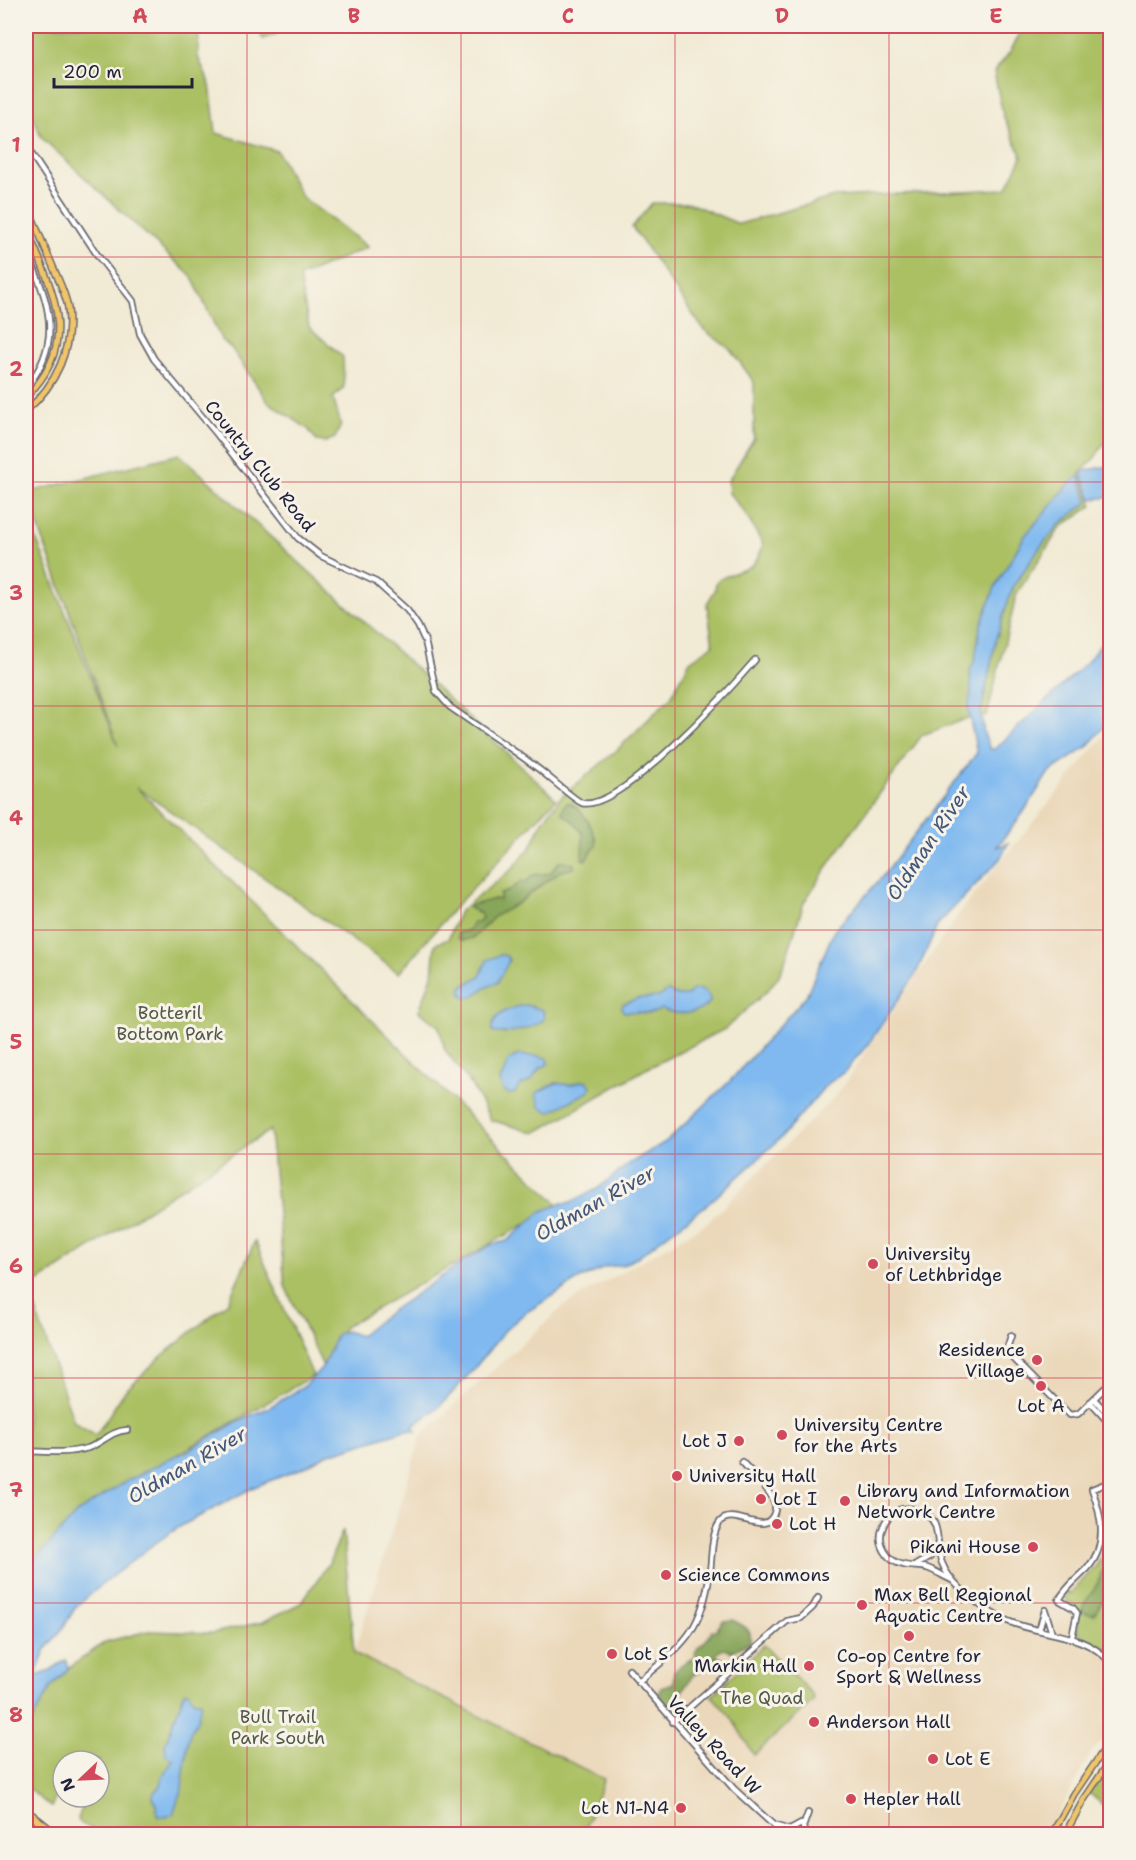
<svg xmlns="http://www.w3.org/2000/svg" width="1136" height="1860" viewBox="0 0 1136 1860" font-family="'Shantell Sans',sans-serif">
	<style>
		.built { fill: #ebd8ba }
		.green { fill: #abc064; stroke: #667150; stroke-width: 1.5 }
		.forest { fill: #88a65a; stroke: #55644a; stroke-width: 1.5 }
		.water { fill: #7fb9f0; stroke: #506e96; stroke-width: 1.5 }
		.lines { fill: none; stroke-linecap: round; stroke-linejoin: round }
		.minor-casing { stroke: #6a6871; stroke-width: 8 }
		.major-casing { stroke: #6a6871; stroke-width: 8 }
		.highway-casing { stroke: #6a6871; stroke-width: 10 }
		.minor { stroke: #fff; stroke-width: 4.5 }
		.major { stroke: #f0c469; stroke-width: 5 }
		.highway { stroke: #f0c469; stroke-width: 7 }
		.grid { fill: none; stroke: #d1495b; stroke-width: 1.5; stroke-opacity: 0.55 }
		.poi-dot { fill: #d1495b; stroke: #f7f3e8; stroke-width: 2 }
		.labels { text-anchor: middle; stroke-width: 6; stroke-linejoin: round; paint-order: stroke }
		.street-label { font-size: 18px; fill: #22223b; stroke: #f7f3e8 }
		.park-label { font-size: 18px; fill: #525949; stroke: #f7f3e8 }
		.poi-label { font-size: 18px; fill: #22223b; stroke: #f7f3e8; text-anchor: start }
		.water-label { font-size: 20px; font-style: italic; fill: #43577a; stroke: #f7f3e8 }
		.neatline { fill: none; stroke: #d1495b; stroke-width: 2 }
		.grid-label { font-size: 20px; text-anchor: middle; font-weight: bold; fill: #d1495b }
	</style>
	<rect width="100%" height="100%" fill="#f7f3e8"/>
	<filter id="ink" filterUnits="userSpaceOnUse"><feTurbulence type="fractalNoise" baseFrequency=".0167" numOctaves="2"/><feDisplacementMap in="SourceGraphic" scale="12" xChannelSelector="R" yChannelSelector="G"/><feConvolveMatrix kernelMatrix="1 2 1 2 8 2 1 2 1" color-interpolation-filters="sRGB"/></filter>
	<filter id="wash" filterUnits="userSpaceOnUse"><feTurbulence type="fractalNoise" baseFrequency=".008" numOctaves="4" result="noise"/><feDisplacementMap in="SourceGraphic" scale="24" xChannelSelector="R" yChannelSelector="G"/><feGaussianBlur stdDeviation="1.35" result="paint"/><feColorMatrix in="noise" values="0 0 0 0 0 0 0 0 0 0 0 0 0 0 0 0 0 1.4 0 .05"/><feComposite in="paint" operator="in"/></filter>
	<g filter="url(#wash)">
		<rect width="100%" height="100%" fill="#f1ead4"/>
		<path class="built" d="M1110,728V1734L1092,1751L1047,1834H433L354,1653L421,1436L565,1305L707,1223L836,1096L961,911Z"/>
		<path class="green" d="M26,26H199L198,57L210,85L216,133L277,151L302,197L368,247L299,277L309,327L343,357L344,387L333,398L341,425L335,438L325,442L317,441L308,429L268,402L232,349L221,339L192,277L41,137L26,98Z
			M256,26H289L290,28L263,39Z
			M1024,26H1110V436L1093,460L1080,473L1093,505L1060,528L1017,593L987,715L965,719L922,735L836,854L804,902L784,965L778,977L767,991L725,1029L644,1070L535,1133L491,1120L470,1083L445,1050L439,1027L419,1011L432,976L435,944L448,939L460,911L511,870L531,847L543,821L560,798L617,750L671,697L690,661L713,645L707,604L715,590L716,582C738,565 755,578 763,544L745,513L729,493L728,481L754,438V382L731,350L703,329L632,227L652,203H689L739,224L834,197L1006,189L1022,157L1003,115L994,72L1010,52Z
			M179,454L431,682L556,799L456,906L399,973L136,787L559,1205L344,1327L323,1366L285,1286L270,1130L28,1288L74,1422L96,1435L125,1391L163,1355L228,1302L255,1241L313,1376L78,1512L26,1571V513L118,746L26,493Z
			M343,1530L354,1653L604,1779L583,1834H102L80,1823L78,1819L86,1797H99V1761H63V1784L51,1807L26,1787V1731L51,1687L69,1668L105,1642L148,1631L213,1633L263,1622L301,1603L329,1563Z
			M1110,1542V1652L1080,1636L1077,1629L1080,1612L1076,1607L1066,1600L1065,1596L1067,1591L1070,1594L1097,1565Z
			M764,1645L812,1694L814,1700L754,1755L731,1717L712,1696Z
			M1110,1761V1811L1088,1792Z"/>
		<path class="forest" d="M569,802C582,809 597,831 596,846L585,860L582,859L583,834L574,822L562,813L565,804Z
			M563,861L574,864V868L559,872L518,903L495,916L474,937L462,941L458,938V933L469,930L473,922H478L482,918L480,913L469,908V906L495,899L500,900V894L509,891L521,881L525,883L533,875L550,873L559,862Z
			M1110,1560V1583L1104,1591L1103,1601L1094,1614L1085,1613L1082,1609C1086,1599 1093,1592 1098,1582C1102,1573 1101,1566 1110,1560Z
			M732,1620C742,1625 753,1629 750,1642L731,1652L723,1648L718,1651L716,1656L723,1659L721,1662L693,1675L674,1703L676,1711L671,1714L663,1706L659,1691L661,1688L673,1684L674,1672L682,1664L695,1657C694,1645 709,1643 712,1631L716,1630L723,1621Z"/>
		<path class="water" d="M1110,466V497L1092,499L1081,474L1087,470Z
			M1079,476L1088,502L1061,523L1040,547L1014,585L1007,604L996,639L981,712L984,734L990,749H995L1087,662L1110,632V720L1087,747L1049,772L1023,813L997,847L1008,843L1000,859L938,924L916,974L869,1043L844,1072L826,1085L782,1137L708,1204L637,1257L623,1265L606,1267L578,1280L525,1313L506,1329L473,1370L440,1406L413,1426L416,1431L405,1430L326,1455L305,1467L254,1487L181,1526L151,1546L100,1586L75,1608L63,1628L46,1649L35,1677L49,1671L66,1660L69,1668L51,1687L26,1731V1569L78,1512L125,1482L172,1457L184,1453L238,1421L268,1408L305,1386L323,1366L337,1334L346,1331L360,1336L391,1311L469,1258L491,1245L507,1241L542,1211L562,1203H569L597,1189L630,1163L667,1141L730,1081L806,996L834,931L882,877L977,753L968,709L971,692L970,671L975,659L980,627L995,587L1024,537L1070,483Z
			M500,955L507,956L509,961L497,983L485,988L472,997L465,998L461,992L462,987L480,976L487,960Z
			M693,990C701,988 710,993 710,1002C700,1015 676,1016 662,1009C650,1017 637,1010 624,1012L622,1008L623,1004L640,998L659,997L668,991L678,996H687Z
			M526,1005L543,1010L544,1019C536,1028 503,1036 492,1032C490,1014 512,1007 526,1005Z
			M518,1055C527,1057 540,1054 548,1059V1064L539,1069L531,1081L519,1086L515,1093L509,1094L503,1090L500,1081L509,1060Z
			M581,1081H587L591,1086L588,1092L550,1112L540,1107L536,1093L556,1083L570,1085Z
			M185,1691H188L194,1701H201L198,1719L190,1733L188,1742L181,1795L179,1796L173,1814L166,1817L157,1816V1804L153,1798L154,1791L158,1790L161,1785L162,1777L173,1760L166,1755L165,1744Z"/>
	</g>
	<g filter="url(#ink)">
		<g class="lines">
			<g class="minor-casing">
				<path id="minor" d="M26,122L30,152L98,256L133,301L140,334L154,359L216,433L298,538L321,556L376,582L407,610L418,626L425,641L436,691L450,707C478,727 508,746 536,767C546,774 574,800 582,803C620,812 730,689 755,660
					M26,249C47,299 66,339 26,388
					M1011,1336L1006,1351L1070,1415L1078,1414L1110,1383
					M1094,1399L1110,1416
					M1090,1402L1110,1424
					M26,1451C47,1452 67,1454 88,1448C102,1443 111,1431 127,1430
					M916,1565L930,1557L937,1545
					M952,1580C943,1576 936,1571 927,1568C919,1566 911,1567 904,1565C887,1562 876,1543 883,1527C886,1518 894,1511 903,1509C909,1508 915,1509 921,1511C944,1521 934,1545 942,1563C946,1574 953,1581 961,1589C976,1602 991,1615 1010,1622C1045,1636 1084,1632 1110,1662
					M1045,1610L1052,1633
					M1039,1630L1045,1610
					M1072,1637L1077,1613L1073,1608L1059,1600C1066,1587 1077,1579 1087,1569C1108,1545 1102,1517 1092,1489L1110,1482
					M629,1670L734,1789L783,1834
					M638,1682C683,1644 702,1633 710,1571C712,1557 711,1534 720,1522C734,1505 768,1541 775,1510C778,1496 751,1472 742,1462
					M673,1722L787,1621L801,1618L813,1607L818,1598
					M773,1825L790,1830L801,1824
					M805,1834L803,1827L808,1813"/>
			</g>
			<g class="major-casing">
				<path id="major" d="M26,200C34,223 44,246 54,269C59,281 66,295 68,308C73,349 56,385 26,411
					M26,227C51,288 83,341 26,397
					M1052,1834L1074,1794L1110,1741
					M1065,1834L1083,1801L1110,1761"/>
			</g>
			<g class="highway-casing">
				<path id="highway" d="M26,1811L55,1834
					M26,1823L39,1834"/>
			</g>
			<use href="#minor" class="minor"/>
			<use href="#major" class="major"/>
			<use href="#highway" class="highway"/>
		</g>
	</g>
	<path class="grid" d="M247,26V1834M461,26V1834M675,26V1834M889,26V1834M26,257H1110M26,482H1110M26,706H1110M26,930H1110M26,1154H1110M26,1378H1110M26,1603H1110"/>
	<g class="poi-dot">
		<circle cx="873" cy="1264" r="6"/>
		<circle cx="1037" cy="1360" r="6"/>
		<circle cx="1041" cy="1386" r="6"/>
		<circle cx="782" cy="1435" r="6"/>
		<circle cx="739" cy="1441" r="6"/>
		<circle cx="677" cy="1476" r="6"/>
		<circle cx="761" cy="1499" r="6"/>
		<circle cx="845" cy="1501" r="6"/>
		<circle cx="777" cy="1524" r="6"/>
		<circle cx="1033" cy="1547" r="6"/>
		<circle cx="666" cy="1575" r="6"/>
		<circle cx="862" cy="1605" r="6"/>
		<circle cx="909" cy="1636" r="6"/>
		<circle cx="612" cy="1654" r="6"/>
		<circle cx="809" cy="1666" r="6"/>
		<circle cx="814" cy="1722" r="6"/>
		<circle cx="933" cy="1759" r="6"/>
		<circle cx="851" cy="1799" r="6"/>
		<circle cx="681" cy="1808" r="6"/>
	</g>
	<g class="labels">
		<g class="street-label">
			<text transform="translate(260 466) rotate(51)" y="6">Country Club Road</text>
			<text transform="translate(714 1745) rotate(47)" y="6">Valley Road W</text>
		</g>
		<g class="park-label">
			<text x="170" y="1019">Botteril<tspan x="170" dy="21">Bottom Park</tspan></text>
			<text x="762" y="1704">The Quad</text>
			<text x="278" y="1723">Bull Trail<tspan x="278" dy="21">Park South</tspan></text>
		</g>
		<g class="poi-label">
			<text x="885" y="1260">University<tspan x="885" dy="21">of Lethbridge</tspan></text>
			<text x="1025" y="1356" text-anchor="end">Residence<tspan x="1025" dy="21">Village</tspan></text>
			<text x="1041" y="1412" text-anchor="middle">Lot A</text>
			<text x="794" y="1431">University Centre<tspan x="794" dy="21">for the Arts</tspan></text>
			<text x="727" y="1447" text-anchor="end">Lot J</text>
			<text x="689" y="1482">University Hall</text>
			<text x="857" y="1497">Library and Information<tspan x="857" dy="21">Network Centre</tspan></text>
			<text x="773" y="1505">Lot I</text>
			<text x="789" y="1530">Lot H</text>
			<text x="1021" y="1553" text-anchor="end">Pikani House</text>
			<text x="678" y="1581">Science Commons</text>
			<text x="874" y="1601">Max Bell Regional<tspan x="874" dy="21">Aquatic Centre</tspan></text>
			<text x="624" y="1660">Lot S</text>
			<text x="909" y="1662" text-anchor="middle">Co-op Centre for<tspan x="909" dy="21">Sport &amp; Wellness</tspan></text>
			<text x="797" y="1672" text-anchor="end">Markin Hall</text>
			<text x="826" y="1728">Anderson Hall</text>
			<text x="945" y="1765">Lot E</text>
			<text x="863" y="1805">Hepler Hall</text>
			<text x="669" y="1814" text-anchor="end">Lot N1-N4</text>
		</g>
		<g class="water-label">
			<text transform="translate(928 843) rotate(-56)" y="7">Oldman River</text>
			<text transform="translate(595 1203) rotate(-29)" y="7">Oldman River</text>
			<text transform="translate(187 1465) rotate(-30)" y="7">Oldman River</text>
		</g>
	</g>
	<rect width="1136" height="1860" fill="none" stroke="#f7f3e8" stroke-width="66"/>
	<g transform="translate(81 1779) rotate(247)"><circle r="28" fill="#f7f3e8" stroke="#a29fa3" stroke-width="1.5"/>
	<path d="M0-4.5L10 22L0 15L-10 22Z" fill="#d1495b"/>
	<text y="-9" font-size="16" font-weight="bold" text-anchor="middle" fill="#22223b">N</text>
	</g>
	<path d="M54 78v9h138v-9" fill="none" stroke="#22223b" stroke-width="3"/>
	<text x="63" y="78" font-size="18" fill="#22223b" stroke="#f7f3e8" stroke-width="4.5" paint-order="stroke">200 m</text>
	<rect x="33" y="33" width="1070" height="1794" class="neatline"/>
	<g class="grid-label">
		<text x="140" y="23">A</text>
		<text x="354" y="23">B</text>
		<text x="568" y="23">C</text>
		<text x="782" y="23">D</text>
		<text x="996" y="23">E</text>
		<text x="16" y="152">1</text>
		<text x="16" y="376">2</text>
		<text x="16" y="600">3</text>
		<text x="16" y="825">4</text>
		<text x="16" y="1049">5</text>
		<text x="16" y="1273">6</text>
		<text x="16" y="1497">7</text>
		<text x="16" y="1722">8</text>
	</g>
</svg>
